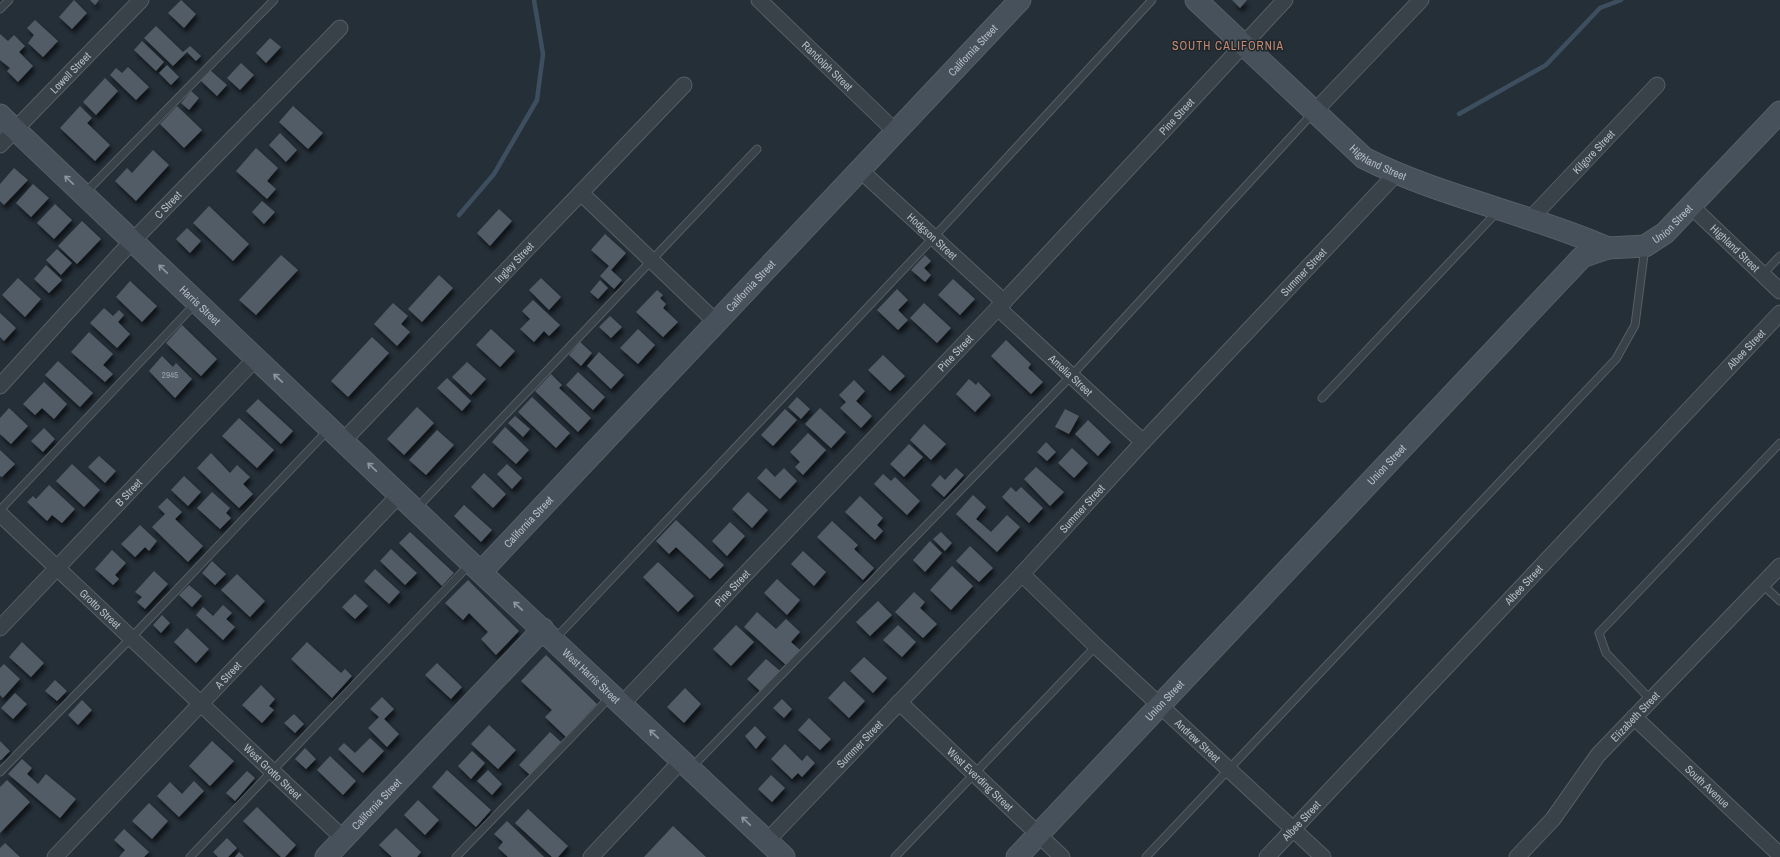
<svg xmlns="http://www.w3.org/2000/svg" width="1780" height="857" viewBox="0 0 1780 857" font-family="'Archivo Narrow',sans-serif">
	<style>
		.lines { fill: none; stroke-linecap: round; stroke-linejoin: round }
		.stream { stroke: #3d4f5f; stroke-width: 4.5 }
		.building { fill: #515c66; filter: url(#shadow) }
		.lane-casing { stroke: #575f66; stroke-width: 9 }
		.street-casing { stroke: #575f66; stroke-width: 17 }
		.secondary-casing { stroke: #575f66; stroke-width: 23 }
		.lane { stroke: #394149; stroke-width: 7 }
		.street { stroke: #394149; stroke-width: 15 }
		.secondary { stroke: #47515b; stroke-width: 21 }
		.oneway { stroke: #8e979f }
		.labels { text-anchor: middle; stroke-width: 3; stroke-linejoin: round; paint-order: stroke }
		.number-label { font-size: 9px; fill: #9ba4ac }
		.street-label { font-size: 11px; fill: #b4bcc4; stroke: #1e262d }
		.neighbourhood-label { font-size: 12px; letter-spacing: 1px; fill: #c68a6e; stroke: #1e262d }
	</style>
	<defs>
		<filter id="shadow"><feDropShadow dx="2.5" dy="4.5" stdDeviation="2" flood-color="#0009"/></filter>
	</defs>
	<rect width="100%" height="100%" fill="#252f38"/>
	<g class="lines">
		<path class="stream" d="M1459,114L1546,65L1600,8L1621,0
			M459,215L494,174L537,100L543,54L534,0"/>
	</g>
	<path class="building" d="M74,0L87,13L72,29L59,17Z
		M90,0H99L95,5Z
		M181,0L196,14L184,28L168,13Z
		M1232,0H1247L1240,8Z
		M35,20L58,41L43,57L28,43L34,35L27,28Z
		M156,26L183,52L190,46L201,56L196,61L187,52L173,66L144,38Z
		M0,34L8,41L14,35L25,46L19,52L33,66L18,82L7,71L10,68L0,60Z
		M270,38L281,47L266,63L256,53Z
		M142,41L164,62L156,71L134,50Z
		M241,63L254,75L240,90L227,78Z
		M167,65L179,77L171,85L159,73Z
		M128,67L149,87L136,100L110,75L116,68L122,73Z
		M210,70L227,85L217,96L200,80Z
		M105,78L118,91L96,115L83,102Z
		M191,91L199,98L189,110L181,103Z
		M80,106L92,118L87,123L110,145L95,161L60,128Z
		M177,106L202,130L184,148L160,124Z
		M293,106L323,133L308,149L279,122Z
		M280,133L297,150L286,162L269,145Z
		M256,148L278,168L267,181L276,189L267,199L236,171Z
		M153,150L169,165L136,201L115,181L127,168L132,173Z
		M14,168L28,180L4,205L0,201V184Z
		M33,184L49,198L31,217L16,203Z
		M262,201L275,212L264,224L252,212Z
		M55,204L72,220L54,239L37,223Z
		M209,206L249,244L233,261L193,223Z
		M499,209L512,221L490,246L477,233Z
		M82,221L101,239L77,264L58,246Z
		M187,228L201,241L190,253L176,239Z
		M605,234L626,253L611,270L622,280L614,289L600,276L609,266L591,250Z
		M57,249L72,263L61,275L46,260Z
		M281,255L298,270L256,315L239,300Z
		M925,255L931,261L924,268L931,275L925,282L911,270Z
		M46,265L62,280L49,293L34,279Z
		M439,275L453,288L422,322L408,309Z
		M18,278L41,299L25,317L2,295Z
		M541,278L561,297L549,310L529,290Z
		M953,279L975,299L960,315L938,295Z
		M600,280L608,288L598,299L590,292Z
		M130,281L157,306L142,322L116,297Z
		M897,289L908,300L898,310L908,320L898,330L877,310Z
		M657,290L663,295L660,298L666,304L663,308L678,322L663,337L636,312Z
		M533,300L560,325L549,336L544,331L534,342L520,329L530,319L522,311Z
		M393,303L408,316L401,324L410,332L397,346L374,324Z
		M924,303L951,328L937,343L910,318Z
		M104,308L113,316L119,310L124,315L118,322L130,334L117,348L90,323Z
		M0,313L16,328L4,341L0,337Z
		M610,316L622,327L611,338L599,327Z
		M182,325L217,359L201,376L166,343Z
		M491,329L515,351L500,367L476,345Z
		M638,329L655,345L638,364L620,348Z
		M89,332L113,354L103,365L113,374L105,382L71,352Z
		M372,337L389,353L348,397L331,381Z
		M1006,340L1031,364L1028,368L1043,382L1031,394L991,356Z
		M580,342L592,353L581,366L569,355Z
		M599,352L624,375L611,389L587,366Z
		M883,355L905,376L890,391L868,370Z
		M162,356L173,367L176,363L192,379L175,398L149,371Z
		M58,361L93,393L80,407L45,375Z
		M467,362L486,379L471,395L452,377Z
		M578,372L605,397L593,410L566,385Z
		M551,374L562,385L559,388L591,418L578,432L535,391Z
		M447,378L471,401L462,411L437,388Z
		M969,379L976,385L978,382L991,395L975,412L956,394Z
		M854,380L865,391L856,401L872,416L861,428L840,408L846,402L839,395Z
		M44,382L67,404L54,419L42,408L35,415L23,404Z
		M532,397L570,433L556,448L518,412Z
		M797,397L810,409L801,419L788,407Z
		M258,399L293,431L281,444L246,411Z
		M417,407L434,423L404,455L387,439Z
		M9,408L28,426L11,444L0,434V418Z
		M820,408L846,432L831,448L805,424Z
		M785,409L797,420L773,446L761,435Z
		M1065,409L1079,416L1069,434L1055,427Z
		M515,416L530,429L523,437L508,423Z
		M239,418L274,450L257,468L222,436Z
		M1088,420L1111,442L1098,456L1075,434Z
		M924,424L946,444L931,460L910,440Z
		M505,427L529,450L516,464L492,442Z
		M44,428L55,439L43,452L31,441Z
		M437,430L454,445L426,475L409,460Z
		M808,433L826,450L803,475L795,467L800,462L790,452Z
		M1046,442L1056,452L1047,461L1037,452Z
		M909,444L923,457L904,477L890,464Z
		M1072,448L1088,463L1074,478L1058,463Z
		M0,450L15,464L2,477L0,476Z
		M211,453L230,473L237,465L250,477L243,484L253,494L239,508L197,468Z
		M99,456L116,471L105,483L88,467Z
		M72,464L100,490L84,507L56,481Z
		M507,464L522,478L512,489L497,474Z
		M1036,467L1064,492L1050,506L1024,479Z
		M766,468L775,477L784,468L797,481L780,499L757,478Z
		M956,468L964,475L944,497L931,485L940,475L945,480Z
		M484,473L506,494L493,508L471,487Z
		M883,474L891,481L895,477L920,501L907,515L874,484Z
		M184,476L201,492L188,506L171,490Z
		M49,485L75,509L62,523L52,515L47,521L27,502L33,496L36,499Z
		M1011,487L1016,492L1021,487L1043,508L1029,523L1002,497Z
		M212,492L230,508L226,513L231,518L220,529L197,508Z
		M748,492L768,510L752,528L732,509Z
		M973,495L986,507L976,519L991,532L1007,515L1020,527L997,552L956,514Z
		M860,496L883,518L877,525L883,531L875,540L845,512Z
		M167,498L182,512L175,519L203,546L188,562L152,527L165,514L158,507Z
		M464,505L492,530L481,542L454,516Z
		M676,520L724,565L710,579L676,547L669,554L656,541Z
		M832,521L858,545L854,549L874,568L863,580L817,537Z
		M730,522L745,536L727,556L712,541Z
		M140,525L157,541L149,551L145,547L135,557L121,544Z
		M410,532L454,573L442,586L399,543Z
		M941,532L952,543L945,551L933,539Z
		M930,541L942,553L925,572L913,560Z
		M970,546L993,568L979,582L956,561Z
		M391,549L417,573L405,585L380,561Z
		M112,550L126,563L115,575L119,579L113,585L95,569Z
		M803,551L826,572L814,586L791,564Z
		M212,561L226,574L215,585L202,573Z
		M658,562L694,596L678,612L643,577Z
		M952,566L973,586L951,610L930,590Z
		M375,569L400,592L389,604L364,581Z
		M154,571L168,584L145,609L137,602L142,597L135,592Z
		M237,574L265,601L250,617L221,590Z
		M777,579L800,600L787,615L764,593Z
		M468,580L519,631L496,655L481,639L488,632L469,613L463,620L445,603Z
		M189,585L202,596L192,607L179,595Z
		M914,592L925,602L920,608L937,624L923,638L895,612Z
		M355,594L368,606L355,619L342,607Z
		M878,601L892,615L870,636L856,622Z
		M223,605L232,613L226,619L235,627L223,640L196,615L203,607L213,616Z
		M757,612L776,629L786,619L800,632L791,642L800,650L786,665L744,627Z
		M162,615L170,623L161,633L153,625Z
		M736,625L754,642L731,666L713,649Z
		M898,625L916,642L902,657L883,640Z
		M187,628L209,649L196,663L174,642Z
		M22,642L44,663L31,677L9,657Z
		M307,642L341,673L345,669L352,676L332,698L291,659Z
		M546,655L597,704L566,737L545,717L552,710L521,681Z
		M864,657L887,678L873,693L850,671Z
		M766,659L780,671L760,691L747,679Z
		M437,663L462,687L451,699L425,675Z
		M4,664L20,679L3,698L0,695V668Z
		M55,680L67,691L57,701L45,691Z
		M844,681L865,701L849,718L828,698Z
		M261,685L275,699L269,706L274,710L262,723L242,705Z
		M685,688L701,704L684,723L667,707Z
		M15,693L27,704L13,719L1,708Z
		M382,697L394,709L384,719L399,734L387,747L368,728L379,717L370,709Z
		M782,699L792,709L784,718L773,708Z
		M82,700L92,710L78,725L68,715Z
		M294,714L304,724L295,733L284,723Z
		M809,718L831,739L820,750L798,730Z
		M489,725L516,750L498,769L471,744Z
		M755,726L766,737L756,749L745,736Z
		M550,732L561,742L530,775L519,765Z
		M370,738L384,751L363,773L338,749L344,743L355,753Z
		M0,741L10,751L1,760H0Z
		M212,741L234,761L210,786L189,766Z
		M785,744L802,761L807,755L815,763L802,777L798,773L792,779L771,759Z
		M305,748L316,759L306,769L295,759Z
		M472,751L485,763L471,779L458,766Z
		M330,756L356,781L343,795L317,770Z
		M22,759L32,768L27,774L38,784L46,774L76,799L60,818L8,774Z
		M447,770L491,810L476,827L432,787Z
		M488,770L502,784L492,795L477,781Z
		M247,771L255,778L235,801L226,793Z
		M771,775L785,788L772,802L758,789Z
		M7,780L30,802L0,833V787Z
		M194,781L204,791L179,817L157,796L170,782L182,794Z
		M418,800L439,820L425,835L404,815Z
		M149,803L168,821L152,839L132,821Z
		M257,807L296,845L285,857H281L243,821Z
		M528,809L568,846L558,857H552L515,823Z
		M507,821L544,857H508L498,848L503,842L494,834Z
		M673,826L706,857H644Z
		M396,828L421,852L417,857H392L379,845Z
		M124,829L149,852L144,857H119L125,850L114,840Z
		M227,838L237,848L228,857H218L213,852Z
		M5,843L20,857H0V848Z
		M239,852L244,857H235Z"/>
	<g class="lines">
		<g class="lane-casing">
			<path id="lane" d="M0,9L9,0
				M85,193L274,0
				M1763,274L1780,256
				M1322,398L1497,212
				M416,509L757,149
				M0,510L196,303
				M1763,585L1780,601
				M554,640L933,238L1152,0
				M1650,699L1606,653L1599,633L1780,443
				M691,768L1071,376L1313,113
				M0,772L132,637L328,430
				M190,857L470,564
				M456,857L611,696
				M895,857L1096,646
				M1146,857L1616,359L1635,325L1645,247"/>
		</g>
		<g class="street-casing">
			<g id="street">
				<path id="s1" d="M759,0L896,132"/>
				<path d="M1315,111L1421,0"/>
				<path id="s2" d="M0,145L141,0"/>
				<path id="s3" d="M860,170L1004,302"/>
				<path d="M581,193L716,322"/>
				<path id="s4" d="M1691,206L1780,291"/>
				<path id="s5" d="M1531,218L1657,85"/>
				<path id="s6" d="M998,308L1143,442"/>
				<path id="s7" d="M0,386L120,254L340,28"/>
				<path id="s8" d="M344,440L684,85"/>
				<path id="s9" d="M0,514L344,839"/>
				<path id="s10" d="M1022,574L1096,646L1323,857"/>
				<path id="s11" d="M0,628L256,358"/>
				<path id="s12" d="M899,702L1062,857"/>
				<path id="s13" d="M622,704L998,308L1285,0"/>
				<path id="s14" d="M1634,717L1780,855"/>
				<path id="s15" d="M767,841L1022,574L1143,442L1396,174"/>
				<path id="s16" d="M55,857L400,494"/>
				<path d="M591,857L682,760"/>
				<path id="s17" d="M1267,857L1780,313"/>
				<path id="s18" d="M1517,857L1553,819L1598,755L1780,566"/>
			</g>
		</g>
		<g class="secondary-casing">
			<g id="secondary">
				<path id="s19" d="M1196,0L1364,158C1441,197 1528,213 1608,248"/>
				<path id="s20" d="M0,115L471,563L784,857"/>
				<path id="s21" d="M481,572L1020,0"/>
				<path id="s22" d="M326,857L543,629"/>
				<path id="s23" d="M1017,857L1582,257L1608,248L1645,246L1665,233L1780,112"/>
			</g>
		</g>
		<use href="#lane" class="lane"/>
		<use href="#street" class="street"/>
		<use href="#secondary" class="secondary"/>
	</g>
	<defs><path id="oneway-shaft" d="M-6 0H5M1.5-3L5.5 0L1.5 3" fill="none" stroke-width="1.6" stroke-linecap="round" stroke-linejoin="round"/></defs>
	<g class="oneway">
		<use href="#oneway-shaft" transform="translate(69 180) rotate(-136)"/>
		<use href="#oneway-shaft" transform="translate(163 269) rotate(-136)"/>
		<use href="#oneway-shaft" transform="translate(278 378) rotate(-137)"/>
		<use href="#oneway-shaft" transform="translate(372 467) rotate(-137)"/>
		<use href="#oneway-shaft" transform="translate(518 606) rotate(-137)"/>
		<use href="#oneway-shaft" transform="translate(654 734) rotate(-137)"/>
		<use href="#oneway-shaft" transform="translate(746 821) rotate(-136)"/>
	</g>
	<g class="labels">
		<g class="number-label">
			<text x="170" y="378">2945</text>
		</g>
		<g class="street-label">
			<text dy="4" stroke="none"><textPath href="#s21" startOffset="717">California Street</textPath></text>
			<text dy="4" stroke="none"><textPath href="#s1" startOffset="95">Randolph Street</textPath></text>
			<text dy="4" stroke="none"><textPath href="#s2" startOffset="101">Lowell Street</textPath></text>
			<text dy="4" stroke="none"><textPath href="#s13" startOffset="808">Pine Street</textPath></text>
			<text dy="4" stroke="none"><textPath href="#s5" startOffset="91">Kilgore Street</textPath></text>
			<text dy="4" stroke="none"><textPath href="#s19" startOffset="245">Highland Street</textPath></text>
			<text dy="4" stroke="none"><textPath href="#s7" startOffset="247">C Street</textPath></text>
			<text dy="4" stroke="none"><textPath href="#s23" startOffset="924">Union Street</textPath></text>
			<text dy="4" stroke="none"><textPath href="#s3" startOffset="98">Hodgson Street</textPath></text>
			<text dy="4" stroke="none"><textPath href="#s4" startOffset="61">Highland Street</textPath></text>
			<text dy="4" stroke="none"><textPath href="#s8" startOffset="246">Ingley Street</textPath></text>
			<text dy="4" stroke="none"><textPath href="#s15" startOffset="782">Summer Street</textPath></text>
			<text dy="4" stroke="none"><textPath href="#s21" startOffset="393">California Street</textPath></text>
			<text dy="4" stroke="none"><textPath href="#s20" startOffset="276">Harris Street</textPath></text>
			<text dy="4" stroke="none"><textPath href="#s17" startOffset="698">Albee Street</textPath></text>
			<text dy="4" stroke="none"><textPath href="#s13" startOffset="484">Pine Street</textPath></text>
			<text dy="4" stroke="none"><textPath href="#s6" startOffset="99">Amelia Street</textPath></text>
			<text dy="4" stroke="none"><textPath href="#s23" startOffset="539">Union Street</textPath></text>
			<text dy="4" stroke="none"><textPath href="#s11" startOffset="187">B Street</textPath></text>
			<text dy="4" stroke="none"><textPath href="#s15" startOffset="458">Summer Street</textPath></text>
			<text dy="4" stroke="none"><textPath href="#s21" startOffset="69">California Street</textPath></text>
			<text dy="4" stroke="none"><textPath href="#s17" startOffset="374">Albee Street</textPath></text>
			<text dy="4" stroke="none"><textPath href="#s13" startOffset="160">Pine Street</textPath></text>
			<text dy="4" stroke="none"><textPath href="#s9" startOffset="138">Grotto Street</textPath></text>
			<text dy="4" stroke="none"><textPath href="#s16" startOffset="251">A Street</textPath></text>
			<text dy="4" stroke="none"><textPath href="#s20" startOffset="815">West Harris Street</textPath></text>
			<text dy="4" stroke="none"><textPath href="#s23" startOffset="215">Union Street</textPath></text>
			<text dy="4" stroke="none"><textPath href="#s18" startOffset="184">Elizabeth Street</textPath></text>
			<text dy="4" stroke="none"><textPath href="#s10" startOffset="242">Andrew Street</textPath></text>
			<text dy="4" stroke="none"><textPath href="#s15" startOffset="134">Summer Street</textPath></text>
			<text dy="4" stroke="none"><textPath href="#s9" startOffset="375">West Grotto Street</textPath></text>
			<text dy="4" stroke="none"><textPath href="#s12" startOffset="112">West Everding Street</textPath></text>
			<text dy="4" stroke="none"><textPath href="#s14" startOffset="101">South Avenue</textPath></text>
			<text dy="4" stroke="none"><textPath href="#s22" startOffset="73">California Street</textPath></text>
			<text dy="4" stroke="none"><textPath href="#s17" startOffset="50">Albee Street</textPath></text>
		</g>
		<g class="neighbourhood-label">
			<text x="1228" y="50">SOUTH CALIFORNIA</text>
		</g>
	</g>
</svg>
